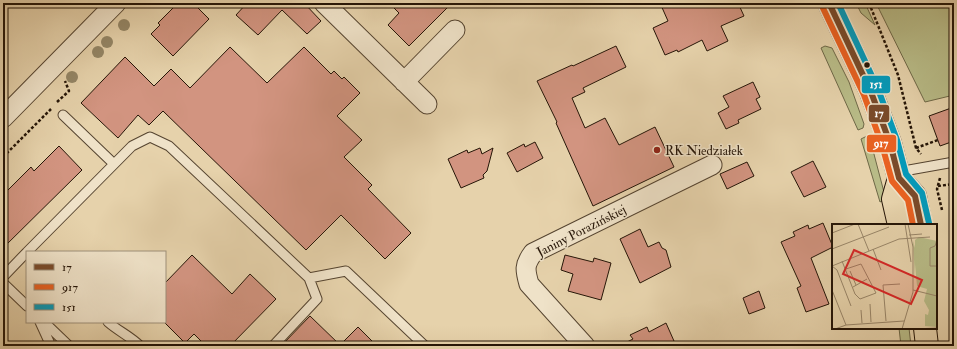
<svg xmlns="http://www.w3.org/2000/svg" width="957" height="349" viewBox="0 0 957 349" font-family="'IM FELL Double Pica',serif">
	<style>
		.green { fill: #b8bb87; stroke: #6e6847 }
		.building { fill: #d29480; stroke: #251507 }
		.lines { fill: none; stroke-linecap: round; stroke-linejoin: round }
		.service-casing { stroke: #554430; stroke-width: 11 }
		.minor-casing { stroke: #554430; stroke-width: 21 }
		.primary-casing { stroke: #251507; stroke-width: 24 }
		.path { stroke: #251507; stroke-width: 2.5; stroke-dasharray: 3 2; stroke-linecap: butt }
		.service { stroke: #efe2c8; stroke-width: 9 }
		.minor { stroke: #efe2c8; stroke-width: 19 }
		.primary { stroke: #e6d2ab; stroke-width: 22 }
		.bus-1-casing { stroke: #efe2c8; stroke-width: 9 }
		.bus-2-casing { stroke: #efe2c8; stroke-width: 9 }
		.bus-3-casing { stroke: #efe2c8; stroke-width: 9 }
		.bus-1 { stroke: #7a4b2a; stroke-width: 6 }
		.bus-2 { stroke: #e86121; stroke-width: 6 }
		.bus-3 { stroke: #049aba; stroke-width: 6 }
		.tree { fill: #948666 }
		.bus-dot { fill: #251507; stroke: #efe2c8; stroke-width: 1.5 }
		.poi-dot { fill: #8f2418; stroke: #efe2c8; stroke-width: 1.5 }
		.labels { text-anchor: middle; stroke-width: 3; stroke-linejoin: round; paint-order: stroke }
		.poi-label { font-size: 13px; fill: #251507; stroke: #efe2c8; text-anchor: start }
		.street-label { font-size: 13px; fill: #251507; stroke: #efe2c8 }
		.inset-road { fill: none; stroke: #998669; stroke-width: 1 }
		.view { fill: #d62828; fill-opacity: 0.15; stroke: #d62828; stroke-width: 2 }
		.inset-edge { fill: none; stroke: #251507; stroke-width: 2 }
		.line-badge { stroke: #efe2c8; stroke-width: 1.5 }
		.badge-label { font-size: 11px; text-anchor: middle; font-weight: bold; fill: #fff }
	</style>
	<rect width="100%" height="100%" fill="#e6d2ab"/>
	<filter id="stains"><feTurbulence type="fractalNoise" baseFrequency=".005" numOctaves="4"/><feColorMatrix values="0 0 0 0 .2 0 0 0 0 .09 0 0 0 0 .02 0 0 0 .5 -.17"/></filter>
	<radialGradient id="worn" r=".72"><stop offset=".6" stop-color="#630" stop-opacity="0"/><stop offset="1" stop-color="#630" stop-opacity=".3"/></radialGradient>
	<path class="green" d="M856,3H865L875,25L861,13Z
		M876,3H954V95L925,102Z
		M825,46L832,48L849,82L864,124L863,128L858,130L821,48Z
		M867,136L870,139L885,196L884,200L880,202L861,139Z
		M899,328H909L911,346H901Z"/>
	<path class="building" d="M178,3H193L209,19L173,56L151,34L160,25L158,23Z
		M247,3H304L321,21L307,34L282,10L258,35L236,15Z
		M389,3H452L409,46L388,25L399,13Z
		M660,3H738L744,16L721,26L728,41L707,51L702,40L678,52L677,50L665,55L653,28L668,21Z
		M616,46L626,67L583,88L585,92L572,98L585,128L605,118L619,145L655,127L674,167L593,206L556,123L557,122L537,81L572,65L573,66Z
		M230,47L267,83L304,47L331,74L334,71L342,79L344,77L360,93L337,116L362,140L344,157L372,185L368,189L411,233L385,259L341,215L306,250L163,111L149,125L138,115L118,138L81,103L125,57L154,86L171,69L190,88Z
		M753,82L760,97L756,99L761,109L738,120L739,123L726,129L718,113L729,107L723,96Z
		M954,107V141L940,146L929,116Z
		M535,142L543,158L517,172L507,153L524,144L525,147Z
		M59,146L82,170L3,248V195L31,167L34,171Z
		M480,148L482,154L493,148L487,171L483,175L484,178L461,188L448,159L467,150L468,153Z
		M813,161L826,187L804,197L791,172Z
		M747,162L754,176L727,189L720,174Z
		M823,223L833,247L811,258L829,304L806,312L797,288L801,286L781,242L795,236L793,232L808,225L809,229Z
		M640,229L648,247L659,242L662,248L666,250L671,267L640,283L620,239Z
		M192,255L232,294L250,274L276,299L230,346H206L194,334L185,343L165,323V283Z
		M565,255L593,262L594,258L611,263L601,300L568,291L573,274L561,270Z
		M759,291L765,308L749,314L743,298Z
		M310,316L340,345L358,327L377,346H281Z
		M666,323L674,341L663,346H619L633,339L630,335L647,327L649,332Z"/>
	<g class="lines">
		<g class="service-casing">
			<path id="service" d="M63,115L114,164
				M898,172L954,162
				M27,252L132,146L150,137L169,146L309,278L346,271L425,346
				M3,277L27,252
				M3,283L27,306
				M40,322L51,346
				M44,322L69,346
				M108,322C118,331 130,336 140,346
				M273,346L317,299L309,278"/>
		</g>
		<g class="minor-casing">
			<path id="minor" d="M324,3L427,104
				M404,82L455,30
				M3,118L116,3
				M585,346L529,284C525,270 524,265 533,253L712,165"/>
		</g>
		<g class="primary-casing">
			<path id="primary" d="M829,3L871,92L890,143L899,178L915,196L921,225
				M899,225L893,199L899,178
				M925,328L927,346"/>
		</g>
		<path class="path" d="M869,3L898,75L916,148L921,154
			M57,102L69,91L65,81
			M916,148L938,140
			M3,157L51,109
			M940,178L937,189L942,210
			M938,186L954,184"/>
		<use href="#service" class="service"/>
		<use href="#minor" class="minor"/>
		<use href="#primary" class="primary"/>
		<g class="bus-1-casing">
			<path id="bus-1" d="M829,3L871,92L890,143L899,178L915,196L921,225"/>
		</g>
		<g class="bus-2-casing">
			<path id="bus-2" d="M822,6L864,95L882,145L892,181L908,200L913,225"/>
		</g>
		<g class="bus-3-casing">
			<path id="bus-3" d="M838,3L878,89L897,140L906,174L922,193L929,223"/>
		</g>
		<use href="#bus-1" class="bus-1"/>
		<use href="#bus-2" class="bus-2"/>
		<use href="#bus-3" class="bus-3"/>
	</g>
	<g class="tree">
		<circle cx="124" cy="25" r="6"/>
		<circle cx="107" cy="42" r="6"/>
		<circle cx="98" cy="52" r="6"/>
		<circle cx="72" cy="77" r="6"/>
	</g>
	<circle class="bus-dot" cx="867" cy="65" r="3.5"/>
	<circle class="poi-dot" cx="657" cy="150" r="4"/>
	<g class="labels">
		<g class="poi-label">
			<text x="665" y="155">RK Niedziałek</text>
		</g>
		<g class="street-label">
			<text transform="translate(581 230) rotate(-27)" y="5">Janiny Porazińskiej</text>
		</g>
	</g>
	<g transform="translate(832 224)">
		<rect width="105" height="105" fill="#e6d2ab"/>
		<path d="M87,13L105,17V103L93,102V90L96,91L97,86L92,77L95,65L85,62L83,40V54L81,17L83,24V16Z" fill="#b8bb87"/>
		<path class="inset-road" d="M26,0L37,27M73,0L79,38M0,9L23,0M77,11L90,10M105,16L103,22L98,24V42H105M0,25L57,3M41,25L49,46M10,37L23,70L28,75L44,69L29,40L14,45M0,42L67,15L98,13M0,42L5,46L19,82M18,47L24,61M21,63L35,55M0,66L14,101M81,66L105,72M38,80L39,98M29,86L30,99M54,97L51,61L68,60M3,105L14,101L72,97M70,105L81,68V23L76,0M82,105L105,104"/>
		<path class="view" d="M22,26L90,56L79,80L11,50Z"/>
		<rect width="105" height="105" class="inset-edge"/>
	</g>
	<g class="line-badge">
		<rect x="861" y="75" width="30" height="19" rx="4" fill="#049aba"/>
		<rect x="868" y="104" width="22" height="19" rx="4" fill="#7a4b2a"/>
		<rect x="866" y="134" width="31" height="19" rx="4" fill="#e86121"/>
	</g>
	<g class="badge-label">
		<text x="876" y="88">151</text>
		<text x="879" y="117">17</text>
		<text x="881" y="147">917</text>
	</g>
	<rect width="957" height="349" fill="none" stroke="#e6d2ab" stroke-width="16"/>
	<rect x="4" y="4" width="949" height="341" fill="none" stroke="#251507" stroke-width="2"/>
	<rect x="8" y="8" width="941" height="333" fill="none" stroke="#251507"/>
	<rect x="26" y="251" width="140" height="72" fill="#efe2c8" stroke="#9e907b"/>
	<rect x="34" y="264" width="20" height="6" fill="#7a4b2a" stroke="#9e907b"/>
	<text x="62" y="271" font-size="12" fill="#251507">17</text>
	<rect x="34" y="284" width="20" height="6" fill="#e86121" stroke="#9e907b"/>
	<text x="62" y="291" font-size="12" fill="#251507">917</text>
	<rect x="34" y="304" width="20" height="6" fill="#049aba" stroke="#9e907b"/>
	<text x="62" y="311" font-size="12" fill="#251507">151</text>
	<rect width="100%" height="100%" filter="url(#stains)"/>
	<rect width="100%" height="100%" fill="url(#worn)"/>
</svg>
